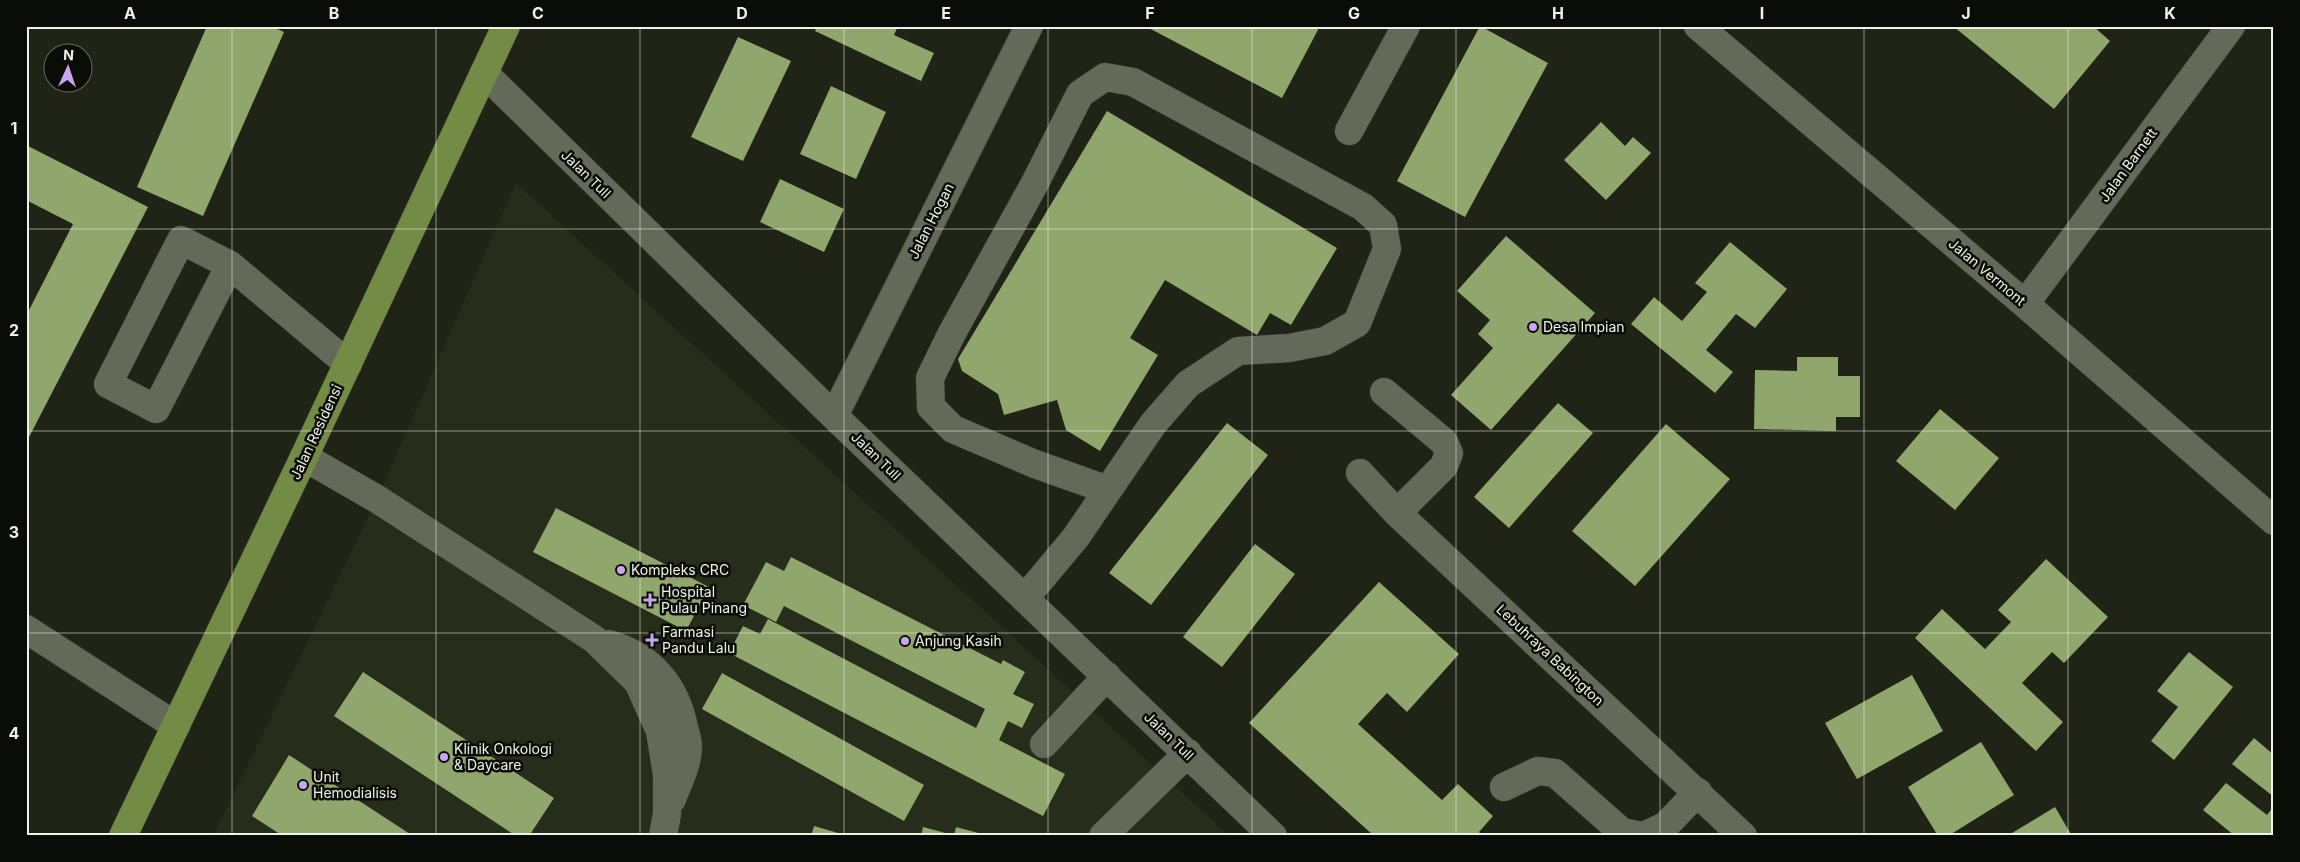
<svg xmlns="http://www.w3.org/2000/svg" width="2300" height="862" viewBox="0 0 2300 862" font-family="Inter,sans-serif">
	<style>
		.built { fill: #262d1a }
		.building { fill: #90a66d }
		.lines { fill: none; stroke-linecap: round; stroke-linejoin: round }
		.minor-casing { stroke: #3b3f35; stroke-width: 29 }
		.major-casing { stroke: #3b3f35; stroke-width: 29 }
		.minor { stroke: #646a5a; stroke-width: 28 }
		.major { stroke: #748b46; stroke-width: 28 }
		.grid { fill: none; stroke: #eef2e8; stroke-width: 1; stroke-opacity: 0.55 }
		.poi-dot { fill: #c8a6ef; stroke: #0a0c07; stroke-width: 2 }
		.labels { text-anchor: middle; stroke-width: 5; stroke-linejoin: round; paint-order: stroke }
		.street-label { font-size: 14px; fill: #eef2e8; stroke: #0a0c07 }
		.poi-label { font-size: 14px; fill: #eef2e8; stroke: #0a0c07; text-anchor: start }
		.neatline { fill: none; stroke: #eef2e8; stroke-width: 2 }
		.grid-label { font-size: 16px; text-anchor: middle; font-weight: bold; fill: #eef2e8 }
	</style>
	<rect width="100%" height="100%" fill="#1f2416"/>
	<path class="built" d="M516,183L1083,701L1229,836H213L377,499Z"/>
	<path class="building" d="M207,26H270L284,32L203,216L137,187Z
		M817,26H898L894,35L934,53L921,81L815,31Z
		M1145,26H1320L1282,98Z
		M1480,26L1548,63L1465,217L1397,181Z
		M1953,26H2093L2110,41L2054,109Z
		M738,37L791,61L743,161L691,137Z
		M831,86L886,112L856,179L800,154Z
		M1107,111L1337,248L1291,325L1270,313L1257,335L1165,280L1130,338L1158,355L1100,451L1066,430L1057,400L1004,415L998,394L962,371L958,359Z
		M1601,122L1625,146L1633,137L1651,153L1606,200L1564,160Z
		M26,145L148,207L26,443V316L73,224L26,200Z
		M780,179L844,209L824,252L760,222Z
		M1506,236L1595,313L1491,430L1451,395L1493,348L1478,334L1490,320L1457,291Z
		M1730,242L1787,289L1755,328L1736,314L1706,350L1733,372L1715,393L1631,324L1654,297L1682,321L1707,292L1695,283Z
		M1797,357H1838V376H1860V417H1836V431L1754,429L1755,370L1797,371Z
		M1558,403L1593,433L1509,528L1474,497Z
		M1940,409L1999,458L1955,510L1896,461Z
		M1227,423L1268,455L1151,605L1109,573Z
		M1666,424L1730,479L1635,586L1572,531Z
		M556,508L709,587L686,631L533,552Z
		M1255,544L1295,574L1222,667L1183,637Z
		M791,557L1001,664L1003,660L1025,672L1013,694L1034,704L1022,728L1008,721L999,740L1065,774L1043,816L729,653L743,626L760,634L768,619L976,728L985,709L784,606L776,622L743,605L766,562L784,571Z
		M2046,559L2108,617L2064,663L2052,652L2022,683L2063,722L2036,751L1915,638L1942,609L1985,649L2011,622L1998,610Z
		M1379,582L1459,654L1407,712L1387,693L1358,724L1442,800L1458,784L1493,816L1479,832L1483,836H1374L1249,723Z
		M2189,652L2233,687L2174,760L2151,741L2178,707L2157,691Z
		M363,672L554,798L529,836H516L334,716Z
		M722,673L924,785L904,821L702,709Z
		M1912,675L1943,731L1857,779L1825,723Z
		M2254,738L2274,755V797L2232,764Z
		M1981,742L2014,795L1948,836H1938L1908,787Z
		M289,755L413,836H283L252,816Z
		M2226,783L2267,815L2274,806V836H2235L2203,810Z
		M2055,807L2072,836H2007Z
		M814,826L845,835V836H811Z
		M923,827L953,835V836H921Z
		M956,827L986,835V836H954Z"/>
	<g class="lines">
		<g class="minor-casing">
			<path id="minor" d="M1698,26L2025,304L2274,521
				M484,73L834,416L1273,836
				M1349,131L1406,26
				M230,265L156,409L108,384L181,240L230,265L348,364
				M2025,304L2231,26
				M1384,392L1444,442L1449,453L1444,466L1397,513
				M834,416L1029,26
				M304,457L377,499L594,639L638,682L660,731L667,775V814L663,836
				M1360,473L1397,513L1743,836
				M1025,598L1076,537L1153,424L1188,384L1238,351L1289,348L1325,341L1357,323L1387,249L1383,225L1363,207L1133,82L1105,77L1080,94L1035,183L952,333L930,378L931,407L953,429L1035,464L1108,490
				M26,629L176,726
				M609,644C650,656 676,685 684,728C686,734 688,741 688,747C688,764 678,783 672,799
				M1044,744L1107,676
				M1504,787L1538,771L1555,773L1622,832L1642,836
				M1103,836L1188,753
				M1644,836L1665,826L1698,792"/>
		</g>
		<g class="major-casing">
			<path id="major" d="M123,836L304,457L506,26"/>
		</g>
		<use href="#minor" class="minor"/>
		<use href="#major" class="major"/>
	</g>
	<path class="grid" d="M232,26V836M436,26V836M640,26V836M844,26V836M1048,26V836M1252,26V836M1456,26V836M1660,26V836M1864,26V836M2068,26V836M26,229H2274M26,431H2274M26,633H2274"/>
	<g class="poi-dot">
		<circle cx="1533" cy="327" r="5"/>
		<circle cx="621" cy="570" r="5"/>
		<path d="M647.5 592.5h5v5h5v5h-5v5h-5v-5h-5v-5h5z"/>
		<path d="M649.5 632.5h5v5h5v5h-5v5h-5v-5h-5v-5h5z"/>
		<circle cx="905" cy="641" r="5"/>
		<circle cx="444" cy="757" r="5"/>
		<circle cx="303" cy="785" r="5"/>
	</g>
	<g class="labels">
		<g class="street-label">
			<text transform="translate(2128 165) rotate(-54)" y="5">Jalan Barnett</text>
			<text transform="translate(586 174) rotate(44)" y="5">Jalan Tull</text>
			<text transform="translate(931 221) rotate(-63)" y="5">Jalan Hogan</text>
			<text transform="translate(1987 272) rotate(40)" y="5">Jalan Vermont</text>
			<text transform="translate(316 432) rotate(-65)" y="5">Jalan Residensi</text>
			<text transform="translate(876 456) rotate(44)" y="5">Jalan Tull</text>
			<text transform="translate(1550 655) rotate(43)" y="5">Lebuhraya Babington</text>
			<text transform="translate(1169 736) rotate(44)" y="5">Jalan Tull</text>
		</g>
		<g class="poi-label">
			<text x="1543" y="332">Desa Impian</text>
			<text x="631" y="575">Kompleks CRC</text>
			<text x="661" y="597">Hospital<tspan x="661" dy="16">Pulau Pinang</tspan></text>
			<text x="662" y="637">Farmasi<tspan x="662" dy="16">Pandu Lalu</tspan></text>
			<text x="915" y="646">Anjung Kasih</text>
			<text x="454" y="754">Klinik Onkologi<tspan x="454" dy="16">&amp; Daycare</tspan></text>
			<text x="313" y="782">Unit<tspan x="313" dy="16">Hemodialisis</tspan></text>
		</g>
	</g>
	<rect width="2300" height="862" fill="none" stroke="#0a0c07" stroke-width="55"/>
	<g transform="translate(68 68) rotate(3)"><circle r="24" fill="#0a0c07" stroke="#656861"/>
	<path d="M0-4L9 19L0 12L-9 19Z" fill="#c8a6ef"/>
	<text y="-8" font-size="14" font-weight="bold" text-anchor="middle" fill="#eef2e8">N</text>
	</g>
	<rect x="28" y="28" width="2244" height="806" class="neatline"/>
	<g class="grid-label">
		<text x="130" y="19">A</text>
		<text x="334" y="19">B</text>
		<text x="538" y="19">C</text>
		<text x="742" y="19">D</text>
		<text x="946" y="19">E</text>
		<text x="1150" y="19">F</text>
		<text x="1354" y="19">G</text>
		<text x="1558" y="19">H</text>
		<text x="1762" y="19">I</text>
		<text x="1966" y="19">J</text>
		<text x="2170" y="19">K</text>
		<text x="14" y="134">1</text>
		<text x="14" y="336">2</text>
		<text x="14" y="538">3</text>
		<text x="14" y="739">4</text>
	</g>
</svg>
